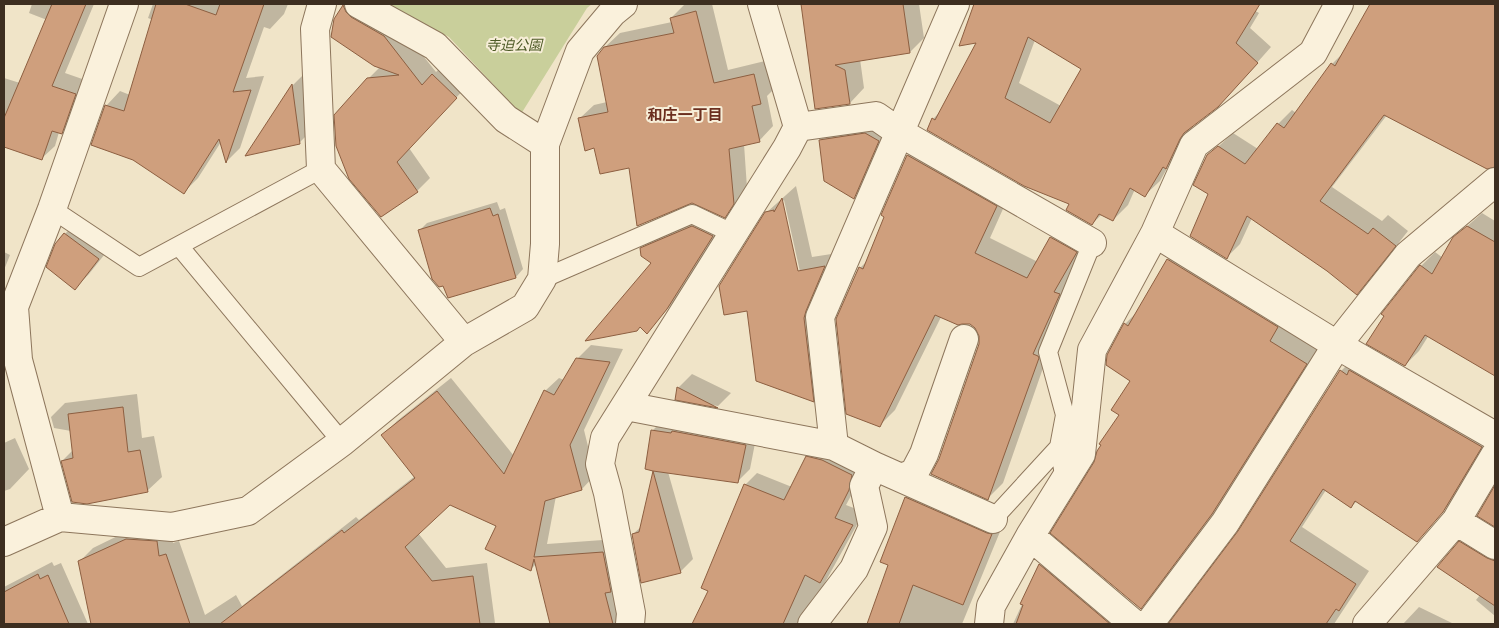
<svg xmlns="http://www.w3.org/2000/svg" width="1499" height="628" viewBox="0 0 1499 628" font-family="'Crimson Pro','Noto Sans JP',serif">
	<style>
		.green { fill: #c9cf9b }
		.shadow { fill: #0003; fill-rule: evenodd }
		.building { fill: #cf9f7d; stroke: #8d5f41; fill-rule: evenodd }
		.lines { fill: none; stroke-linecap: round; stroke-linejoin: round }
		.service-casing { stroke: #8d765c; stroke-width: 20 }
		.minor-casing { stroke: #8d765c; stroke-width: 30 }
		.service { stroke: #faf1dc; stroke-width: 18 }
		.minor { stroke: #faf1dc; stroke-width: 28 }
		.labels { text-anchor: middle; stroke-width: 4; stroke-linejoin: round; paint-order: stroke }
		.park-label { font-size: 14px; font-style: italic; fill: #4d5a26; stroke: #f7eed8 }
		.neighbourhood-label { font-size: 15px; font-weight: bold; fill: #6b2e1e; stroke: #f7eed8 }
	</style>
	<rect width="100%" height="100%" fill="#f0e4c8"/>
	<path class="green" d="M386,4H592L587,8L521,114L449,37Z"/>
	<path class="shadow" d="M32,4H94L65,73L88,81L75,120L61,133L59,132L55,146L41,159L4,146V78L20,83L47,20L29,13Z
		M153,4H288L284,14L270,29L264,27L246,78L264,76L240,148L227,161L221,142L198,178L184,192L106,106L120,91L130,95L153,20L148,18Z
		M346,4L397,23L436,72L446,62L469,84L409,148L430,178L417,191L381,215L368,79L380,67L335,20Z
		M685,4H712L728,70L769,60L775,88L767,96L773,126L759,141L744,144L747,188L739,202L724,216L595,147L579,119L594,105L607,102L605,47L620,33L672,22L671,18Z
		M802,4H919L924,38L910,52L860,59L864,88L850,103L816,107Z
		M976,4H1208L1217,10L1224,4H1243L1259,13L1250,28L1271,47L1232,91L1193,124L1181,152L1170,163L1160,181L1145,195L1135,189L1128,205L1113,220L1102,214L1092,224L1071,204L933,119L941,111L978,42L961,44ZM1035,40L1083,69L1061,106L1019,83Z
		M1372,4H1495V166L1387,115L1332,187L1382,221L1388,215L1408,231L1370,279L1357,293L1328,270L1252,218L1240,244L1227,257L1210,194L1208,156L1233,133L1258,149L1278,124L1292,110L1296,113L1332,64L1345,51Z
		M306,72L314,128L299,143L247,154L293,85Z
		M835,126L892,127L868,183L854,197L820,140Z
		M923,140L1011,191L990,238L1038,262L1051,238L1067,223L1091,237L1068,276L1074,279L1003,483L988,498L940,460L980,344V335L976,328L970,323L941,317L895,410L880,425L860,268L869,259L886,216L883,215L908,155Z
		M796,186L812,257L838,253L827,387L813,400L748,309L766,213ZM784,200L801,276L799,277L782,202Z
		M497,202L500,210L505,208L523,269L516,277L448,296L419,231L427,223Z
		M707,212L727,221L682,293L651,327L653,262L642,248L656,234Z
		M1482,213L1495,221V374L1429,335L1419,351L1405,365L1420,267L1435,252L1443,258L1454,238Z
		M79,219L112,245L89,274L75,288L65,234Z
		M1181,246L1319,350L1225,499L1154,594L1141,607L1095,463L1121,415L1132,381L1108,355L1125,324L1138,311L1168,260Z
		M4,252L10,255L4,270Z
		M591,345L623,349L584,430L595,475L582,489L556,496L547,544L617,539L626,624H552L536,564L531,569L497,526L449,503L418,533L446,568L487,563L495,623L494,624H92L79,562L93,548L140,525L170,528L173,543L179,541L205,615L236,595L242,606L356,517L359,520L415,476L383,435L397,421L451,378L514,456L545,391L559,378L564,380L577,359Z
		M1354,358L1494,433L1456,497L1417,540L1357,501L1351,507L1326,490L1302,527L1369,571L1334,624H1335H1170L1239,532L1341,371Z
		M692,374L731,393L718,406L677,399L678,388Z
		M137,394L142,438L154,436L162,477L147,491L62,461L73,450L71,431L54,428L51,417L65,403Z
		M664,419L757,433L750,469L738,481L668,472L693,559L681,571L642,582L633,534L642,526L654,469L652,431Z
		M15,438L29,469L10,489L4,491V443Z
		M819,445L834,448L861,477L846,505L864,512L823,586L811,601L808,609L815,624H694L709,590L745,485L757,473L792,487L807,457Z
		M918,485L1004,522L962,624H868L890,564L906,497Z
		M1474,528L1495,541V616L1476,600L1480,595L1460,542Z
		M1053,552L1140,624H1013L1040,565Z
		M52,562L54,566L61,563L88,624H4V587Z
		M1419,607L1454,624H1403Z"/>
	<path class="building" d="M52,4H86L52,86L76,94L62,134L52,131L42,160L4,147V118Z
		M156,4H185L216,15L220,4H264L233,92L251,90L226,163L219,139L184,194L133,160L91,145L105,105L124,111Z
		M801,4H903L910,53L835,65L845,70L850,104L815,109Z
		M974,4H1260L1236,43L1258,63L1218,107L1184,133L1180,139L1166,169L1163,167L1145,197L1130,188L1113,221L1099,214L1092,225L1066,210L1069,204L1024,186L927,130L932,118L935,120L976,43L959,46ZM1028,37L1081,69L1050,123L1005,98Z
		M1370,4H1495V167L1487,169L1384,115L1320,201L1368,234L1373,228L1396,246L1357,295L1327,271L1247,216L1227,259L1190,236L1208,194L1193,185L1207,155L1218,146L1245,164L1277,123L1284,128L1331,63L1335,66Z
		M343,5L346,12L351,17L384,36L422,85L432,74L457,98L397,162L418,192L381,217L349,179L336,146L334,115L367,78L399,75L374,66L331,37L334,19Z
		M696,11L714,83L754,74L761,104L752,106L760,142L729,149L734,204L725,218L692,203L637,226L629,168L600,174L594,148L585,151L578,118L608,112L597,56L604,47L674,33L670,18Z
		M292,84L300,144L245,156Z
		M865,133L879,141L854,199L824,181L819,140Z
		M907,155L997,206L975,253L1027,278L1050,237L1077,252L1054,292L1060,294L1033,354L1038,356L1039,358L988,500L931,474L939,459L979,344V336L975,328L970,324H962L958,325L935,315L880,427L846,414L836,319L859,267L863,269L884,217L881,215Z
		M782,198L798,271L825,266L806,311L804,318L814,402L756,381L747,311L724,315L719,286L765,212L774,210V212Z
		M490,208L493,216L498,214L516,278L448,298L443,286L439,287L432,279L418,230Z
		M692,226L713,236L667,309L647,334L640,327L637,331L585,341L651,263L641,256L640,248Z
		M1467,226L1495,242V376L1425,335L1405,366L1366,344L1384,316L1381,314L1419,266L1420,265L1432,274L1453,237Z
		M64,233L99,259L75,290L46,267L55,244Z
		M1167,259L1278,327L1270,341L1307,364L1212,514L1141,609L1050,533L1094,462L1097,451L1101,445L1099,444L1119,415L1111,410L1130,381L1106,365L1107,355L1124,323L1128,326Z
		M576,358L610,362L570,445L582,490L545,501L534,557L603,552L611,592L605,593L613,624H550L534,559L531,571L485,549L496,526L450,505L405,547L432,581L473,576L480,624H220L342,530L344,533L415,478L381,435L437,391L504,474L544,390L554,395Z
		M1340,370L1347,375L1349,370L1482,447L1443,512L1417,542L1355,501L1351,508L1323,489L1290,541L1356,584L1339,611L1336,609L1326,624H1168L1238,531Z
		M677,387L718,408L675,400Z
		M123,407L128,452L140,450L148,492L87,504L72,502L61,461L73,458L68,414Z
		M651,430L671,433L672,431L746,445L738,483L653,471L681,573L641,583L632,534L639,532L653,471L645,469Z
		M806,456L822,460L852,475L849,490L835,518L853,525L820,583L805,575L783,624H692L708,591L701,588L744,484L784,500Z
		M1495,485V527L1477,516Z
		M905,497L987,533L992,534L963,605L913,585L899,624H867L888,565L880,562Z
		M126,539L157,541L159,556L166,554L190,624H91L78,561Z
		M1459,541L1487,558L1495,561V606L1437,567Z
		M1039,564L1110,624H1016L1023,605L1020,604Z
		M38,574L40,579L48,575L69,624H4V592Z"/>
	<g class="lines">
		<g class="service-casing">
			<path id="service" d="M52,209L139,267L321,169
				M179,246L342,442
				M542,279L692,214L734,234
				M1065,480L1059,447L1065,415L1048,352L1092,243
				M993,519L1059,447"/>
		</g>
		<g class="minor-casing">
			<path id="minor" d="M322,4L315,29L321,169L464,342
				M359,4L435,46L506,119L545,144
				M798,127L876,116L899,132L1092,243
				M1155,233L1337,345L1495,436
				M626,406L834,446L874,466L993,519
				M834,446L820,317L955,4
				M901,478L914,473L924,454L964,339
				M60,517L18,360L14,307L52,209L124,4
				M1456,521L1495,545
				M1030,536L1134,624
				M4,542L60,517L172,527L248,511L342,442L464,342L525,307L542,279L545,244V144L580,51L612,13L623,4
				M630,624L631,613L608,493L600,464L605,438L787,148L798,127L762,4
				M812,624L854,569L873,527L864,486L874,466
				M989,624L991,606L1030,536L1081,454L1092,350L1155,233L1194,145L1313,53L1339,4
				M1149,624L1225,523L1337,345L1408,255L1495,182
				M1367,624L1456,521L1495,455"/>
		</g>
		<use href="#service" class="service"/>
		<use href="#minor" class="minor"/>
	</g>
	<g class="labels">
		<g class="park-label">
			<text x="514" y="50">寺迫公園</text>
		</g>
		<g class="neighbourhood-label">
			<text x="685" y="120">和庄一丁目</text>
		</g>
	</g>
	<rect width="1499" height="628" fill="none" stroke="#3d2e20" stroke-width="10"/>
</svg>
